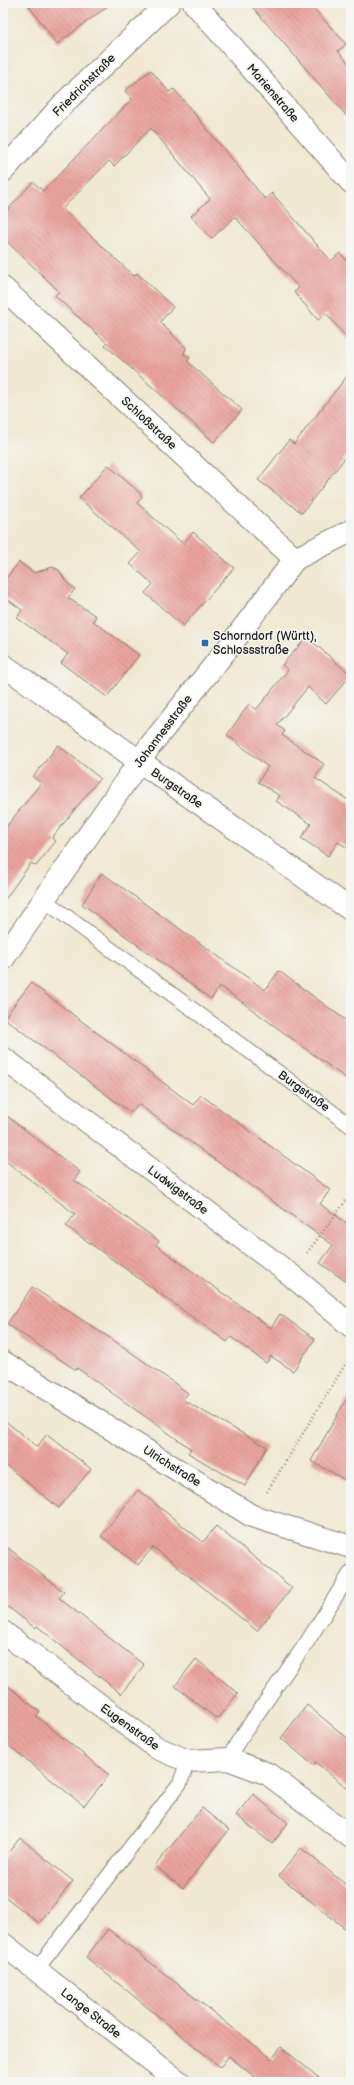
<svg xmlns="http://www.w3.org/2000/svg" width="354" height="2085" viewBox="0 0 354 2085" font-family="'Balsamiq Sans',sans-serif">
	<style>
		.building { fill: url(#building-back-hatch) }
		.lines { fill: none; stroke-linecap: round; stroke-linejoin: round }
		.service-casing { stroke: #868276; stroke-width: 16 }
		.minor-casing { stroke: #868276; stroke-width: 24 }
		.tertiary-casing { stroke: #868276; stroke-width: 24 }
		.path { stroke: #868276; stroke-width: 2.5; stroke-dasharray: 1 3; stroke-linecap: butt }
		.service { stroke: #fff; stroke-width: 14 }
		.minor { stroke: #fff; stroke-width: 22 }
		.tertiary { stroke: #fff; stroke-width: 22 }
		.poi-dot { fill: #1f6fb2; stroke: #f6f6f2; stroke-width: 1.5 }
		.labels { text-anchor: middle; stroke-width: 3; stroke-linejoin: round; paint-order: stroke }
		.street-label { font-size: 12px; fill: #1c1c1c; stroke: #f6f6f2 }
		.poi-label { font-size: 12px; fill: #1c1c1c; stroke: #f6f6f2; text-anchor: start }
	</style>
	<defs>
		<pattern id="building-back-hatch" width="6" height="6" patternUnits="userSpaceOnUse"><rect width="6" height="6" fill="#e9a39c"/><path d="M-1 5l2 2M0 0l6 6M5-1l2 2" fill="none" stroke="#c78c86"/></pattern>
	</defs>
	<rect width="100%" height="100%" fill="#f6f6f2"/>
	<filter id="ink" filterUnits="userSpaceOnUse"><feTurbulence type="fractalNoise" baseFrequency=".025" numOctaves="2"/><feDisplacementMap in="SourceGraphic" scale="8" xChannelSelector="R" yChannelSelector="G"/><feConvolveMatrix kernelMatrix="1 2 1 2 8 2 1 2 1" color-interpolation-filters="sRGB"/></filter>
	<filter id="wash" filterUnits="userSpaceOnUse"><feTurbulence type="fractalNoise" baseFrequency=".012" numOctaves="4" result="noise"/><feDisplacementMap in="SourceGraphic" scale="16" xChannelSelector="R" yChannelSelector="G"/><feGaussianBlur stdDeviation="0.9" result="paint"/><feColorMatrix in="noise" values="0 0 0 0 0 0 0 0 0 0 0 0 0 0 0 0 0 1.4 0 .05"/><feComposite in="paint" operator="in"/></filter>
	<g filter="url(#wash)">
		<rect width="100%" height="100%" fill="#f0e8d1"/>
		<g id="blocks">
			<path class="building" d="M27,3H112L57,44Z
				M249,3H309L346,44L338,51L351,66V121Z
				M151,70L169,92L174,89L265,199L272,193L331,261L340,253L351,266V343L326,313L318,320L294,292L299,288L235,217L211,239L191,216L210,199L151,128L114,166L109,161L62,209L134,276L137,273L173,307L160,322L186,348L184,354L190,358L187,361L242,410L214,442L105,345L107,343L55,296L59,291L3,238V215L33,182L43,191L132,99L125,91Z
				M351,371V450L302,513L258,480L289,440L294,444Z
				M108,465L140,493L142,497L137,503L183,544L193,532L234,568L183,626L145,593L153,584L130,564L141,552L79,498Z
				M19,562L34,573L52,567L59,570L66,582L75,589L68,598L96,616L93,621L139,655L107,697L61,663L68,654L17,618L22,610L3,596V582Z
				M307,637L351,675L326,704L308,687L277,725L285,731L282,735L324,764L315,778L351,802V850L338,842L328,856L301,838L311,824L276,801L280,796L258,782L268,767L227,735L249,704L256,710L288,670L282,665Z
				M58,745L100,778L52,838L56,841L36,866L31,863L3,902V831L41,783L33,777Z
				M102,873L265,990L279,971L351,1024V1082L220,986L211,999L82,904Z
				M31,983L193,1105L201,1095L330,1190L320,1204L348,1224L351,1220V1285L320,1263L333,1245L138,1104L131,1113L4,1018Z
				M3,1113L80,1172L74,1180L159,1241L156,1245L271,1328L280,1314L315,1339L293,1371L271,1356L266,1363L231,1337L227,1342L66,1226L75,1214L3,1159Z
				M32,1287L125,1348L188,1393L183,1400L267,1447L245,1486L188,1453L191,1449L77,1368L76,1370L7,1324Z
				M351,1391V1483L311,1461Z
				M3,1419L37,1447L47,1434L91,1469L59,1508L3,1463Z
				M138,1490L203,1542L216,1526L292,1588L257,1631L153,1547L138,1565L101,1536Z
				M3,1544L64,1592L59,1598L144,1665L121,1694L37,1626L35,1628L3,1603Z
				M196,1659L238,1693L217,1719L175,1686Z
				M3,1682L40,1712L36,1716L109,1775L84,1806L3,1741Z
				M307,1705L351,1741V1791L315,1762L313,1765L281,1738Z
				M253,1794L288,1823L272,1844L236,1815Z
				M202,1808L229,1830L183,1888L155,1866Z
				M20,1838L73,1881L39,1923L3,1895V1859Z
				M301,1848L351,1889V1933L279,1876Z
				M108,1929L272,2059L281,2047L324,2082H253L256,2078L229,2056L220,2067L86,1957Z"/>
		</g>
	</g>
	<g filter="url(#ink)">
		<use href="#blocks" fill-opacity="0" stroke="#868276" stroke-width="1"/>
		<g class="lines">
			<g class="service-casing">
				<path id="service" d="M44,900L351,1126
					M228,1759L239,1740L307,1642L351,1572
					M36,1970L180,1783L188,1761"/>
			</g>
			<g class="minor-casing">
				<path id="minor" d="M194,3L351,182
					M3,171L65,102L169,3
					M3,288L295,559
					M3,959L150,746L235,639L295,559L351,531
					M3,1058L291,1275L351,1326
					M3,1362L252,1516L351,1547
					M3,1632L157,1748L188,1761L228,1759L268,1774L351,1837
					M3,1944L179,2082"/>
			</g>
			<g class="tertiary-casing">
				<path id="tertiary" d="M3,665L351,910"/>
			</g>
			<path class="path" d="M307,1253L351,1194
				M267,1492L351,1355"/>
			<use href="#service" class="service"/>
			<use href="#minor" class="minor"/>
			<use href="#tertiary" class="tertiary"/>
		</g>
	</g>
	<rect class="poi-dot" x="201" y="639" width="8" height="8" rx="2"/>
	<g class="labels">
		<g class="street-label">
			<text transform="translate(84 85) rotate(-45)" y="4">Friedrichstraße</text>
			<text transform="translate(273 93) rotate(49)" y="4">Marienstraße</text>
			<text transform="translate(149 423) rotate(43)" y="4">Schloßstraße</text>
			<text transform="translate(163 731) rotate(-53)" y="4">Johannesstraße</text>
			<text transform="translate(177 788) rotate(35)" y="4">Burgstraße</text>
			<text transform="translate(304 1091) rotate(36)" y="4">Burgstraße</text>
			<text transform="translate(178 1190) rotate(37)" y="4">Ludwigstraße</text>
			<text transform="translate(172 1466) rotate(32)" y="4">Ulrichstraße</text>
			<text transform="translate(130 1727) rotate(36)" y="4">Eugenstraße</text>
			<text transform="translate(91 2013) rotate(38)" y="4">Lange Straße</text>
		</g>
		<g class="poi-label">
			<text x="213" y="640">Schorndorf (Württ),<tspan x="213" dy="14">Schlossstraße</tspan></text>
		</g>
	</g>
	<rect width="354" height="2085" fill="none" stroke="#f6f6f2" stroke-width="16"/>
</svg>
